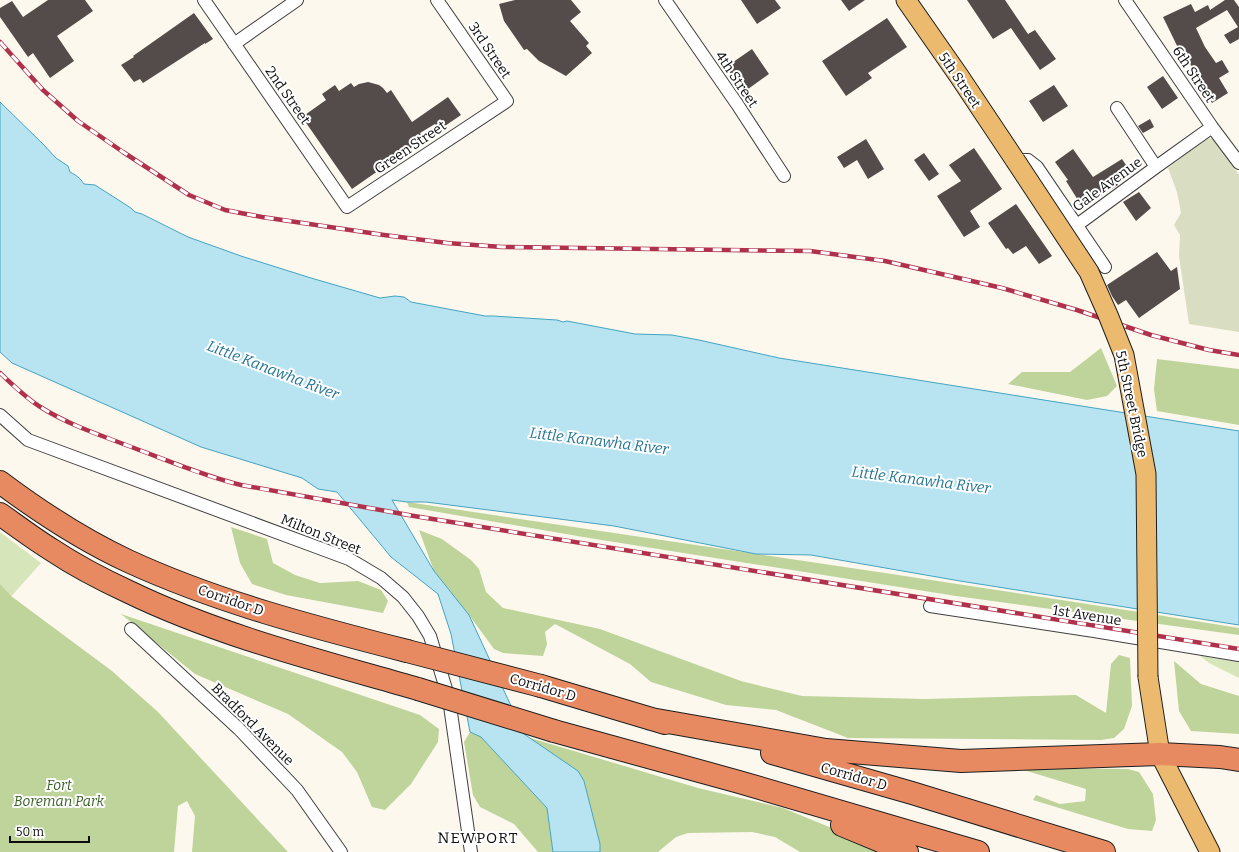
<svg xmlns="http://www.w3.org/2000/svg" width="1239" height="852" viewBox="0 0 1239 852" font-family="Bitter,serif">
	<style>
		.green { fill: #d7e5bb }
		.forest { fill: #bed49b }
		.cemetery { fill: #d9ddc1 }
		.water { fill: #b7e4f0; stroke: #45a3c1 }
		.building { fill: #544c4a }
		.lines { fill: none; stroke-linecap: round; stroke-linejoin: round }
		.street-casing { stroke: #404040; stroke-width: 14 }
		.primary-casing { stroke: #1e1e1e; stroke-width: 21 }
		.highway-casing { stroke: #1e1e1e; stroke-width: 24 }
		.street { stroke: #fff; stroke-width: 12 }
		.primary { stroke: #ecba6f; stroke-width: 19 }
		.highway { stroke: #e78a62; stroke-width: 22 }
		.rail-casing { stroke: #b0314c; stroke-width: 4.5 }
		.rail { stroke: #fff; stroke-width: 3; stroke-dasharray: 9; stroke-linecap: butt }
		.primary-bridge-casing { stroke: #1e1e1e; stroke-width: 21; stroke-linecap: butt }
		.highway-bridge-casing { stroke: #1e1e1e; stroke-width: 24; stroke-linecap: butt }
		.primary-bridge { stroke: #ecba6f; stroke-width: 19 }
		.highway-bridge { stroke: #e78a62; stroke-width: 22 }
		.labels { text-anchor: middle; stroke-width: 4; stroke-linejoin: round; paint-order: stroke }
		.street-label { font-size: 14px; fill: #0d0d0d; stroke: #fff }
		.park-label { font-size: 14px; font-style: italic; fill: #395e23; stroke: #fff }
		.water-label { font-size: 15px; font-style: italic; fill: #217493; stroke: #fff }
		.neighbourhood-label { font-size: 15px; letter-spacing: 1px; fill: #0d0d0d; stroke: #fff }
	</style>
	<rect width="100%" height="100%" fill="#fdf8ee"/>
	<path class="green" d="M0,532L41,563L0,609Z
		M1200,656L1239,662V678L1209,663Z"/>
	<path class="forest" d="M1101,348L1117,386L1107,396L1087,400L1008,384L1022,372H1070Z
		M1157,359L1239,369V425L1157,411L1154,389Z
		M407,502C685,544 962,583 1239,628V635L956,596L589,538L409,507Z
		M231,527L267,539L273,563L295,575L320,583L358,581L381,590L388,601L383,613L286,595L252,584L240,563Z
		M419,530L442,539L471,560L479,569L486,592L503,608L600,629L741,681L802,696L925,699L1076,695L1106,713L1111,664L1119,655L1130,658L1132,706L1124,729L1114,738L1101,740L848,738L776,710L726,705L651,682L630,664L555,624L545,632L547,644L543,656L503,653L494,649L469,615L434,571Z
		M0,584L11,596L112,671L158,712L288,852H192L195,816L187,801L178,806L174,852H0Z
		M121,614L420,715L439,729L438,742L411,784L385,810L372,807L357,772L342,752L288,714L195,674Z
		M1174,661L1201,684L1239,696V734L1191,731L1179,711Z
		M470,732L481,737L547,808L553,852H538L514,824L480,807L473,795L464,742Z
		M527,737L698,788L783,808L890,852H800L775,837L752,832L688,833L676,837L658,852H600V844L584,781L578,771Z
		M1017,768L1128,769L1139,772L1153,794L1156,820L1152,831L1128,829L1033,800L1036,795L1060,804L1085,801L1086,789Z"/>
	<path class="cemetery" d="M1207,138L1214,139L1239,175V332L1189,324L1179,256L1180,235L1174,225L1181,213L1177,192L1168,168Z"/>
	<path class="water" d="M0,102L44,145L56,158L68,166L70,172C76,175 80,178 84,184L95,185L131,208L135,212L142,214L188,237L241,256L311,278L380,298L395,296L404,297L411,302L485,316H493L557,320L563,322L567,321L635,334L672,335L699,340L779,358L1239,431V625L960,581L811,555L756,554L614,526L426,502H407L392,500L434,571L469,615L524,734L578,771L584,781L600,844V852H553L547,808L481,737L470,732L451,634L438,594L391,557L337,492L318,489L302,478L201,447L12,363L0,352Z"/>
	<path class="building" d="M48,0H85L93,11L57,36L74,61L50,78L33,53L28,57L0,17V8L12,1L23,17Z
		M515,0H571L581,12L570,21L589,43L586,46L592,53L566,76L539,61L527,49L524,50L504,21L499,4Z
		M741,0H775L781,8L757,24Z
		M841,0H865L849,11Z
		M967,0H1005L1028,34L1035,30L1056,59L1040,70L1011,28L993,39Z
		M1225,0H1234L1239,7V39L1230,44L1224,35L1238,27L1227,10L1196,28L1205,47L1216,63L1222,60L1229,72L1219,78L1228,93L1212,103L1200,83L1203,82L1185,57L1183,58L1163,17L1191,4L1195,12L1208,5L1210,10Z
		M194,13L213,39L205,44V43L143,83L140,79L134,82L121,65L134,57L133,56Z
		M887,18L907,47L868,73L872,78L846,96L822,61Z
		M752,49L769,74L744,92L726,67Z
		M1163,76L1178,98L1162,109L1147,87Z
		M368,82L379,85L383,88L387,93L391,90L412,122L448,97L461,115L439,130L435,124L420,133L424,139L352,189L302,117L326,100L322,94L335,85L339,91L351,83L354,87L359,84Z
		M1054,85L1068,106L1043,122L1029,101Z
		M1150,119L1154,127L1143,133L1138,126Z
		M866,139L884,169L868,179L857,160L844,168L837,157Z
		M974,148L1002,189L970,211L980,227L964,237L937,196L961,181L949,165Z
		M1073,149L1093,177L1122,159L1130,171L1115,181L1118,185L1097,198L1096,196L1081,205L1066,181L1068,180L1055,162Z
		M924,153L939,174L929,181L914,160Z
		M1139,192L1151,208L1136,221L1123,202Z
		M1016,204L1052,256L1039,264L1026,246L1013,254L1008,248L1006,249L988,223Z
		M1157,252L1171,271L1177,267L1180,289L1139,318L1126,300L1118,305L1112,296L1107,285Z"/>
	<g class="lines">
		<g class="street-casing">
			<path id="street" d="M204,0L347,207L507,101L437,0
				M665,0L737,104L784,176
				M1125,0L1212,127L1239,163
				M234,44L297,0
				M1117,108L1156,167
				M1015,160H1028L1037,167L1105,267
				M1077,225L1156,167L1212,127
				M0,415L28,440L349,559L381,578L403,597L418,616L430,636L449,699L471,852
				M930,606L1094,631L1239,655
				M131,629L239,729L297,790L341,852"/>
		</g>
		<g class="primary-casing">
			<path id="primary" d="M906,0L959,76L1015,160
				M1148,677L1160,754L1210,852"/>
		</g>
		<g class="highway-casing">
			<path id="highway" d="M0,482C40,512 83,540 128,561C217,602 313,627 407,651
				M0,514C17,526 34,539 52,550C76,566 103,580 129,592C220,636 321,661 418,689
				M541,686L665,723
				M651,719L826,750L961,761L1160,754L1220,757L1239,760
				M554,731L739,782L978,852
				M772,753L912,793L1104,852
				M842,825L907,852"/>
		</g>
		<use href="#street" class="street"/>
		<use href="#primary" class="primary"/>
		<use href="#highway" class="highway"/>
		<g class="rail-casing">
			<path id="rail" d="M0,42L43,90L78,121L123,152L189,195L225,210L262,217L384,235L447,243L502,247L810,251L885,261L1002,288L1077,310L1151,335L1209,350L1239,355
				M0,373C13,385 27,399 42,408C71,426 103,436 134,448C169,461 204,476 241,485L414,516L1239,649"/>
		</g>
		<use href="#rail" class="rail"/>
		<g class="primary-bridge-casing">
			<path id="primary-bridge" d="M1015,160L1089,272L1108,315L1124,355L1146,474L1148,677"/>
		</g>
		<g class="highway-bridge-casing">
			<path id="highway-bridge" d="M407,651L541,686
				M418,689L554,731"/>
		</g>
		<use href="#primary-bridge" class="primary-bridge"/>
		<use href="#highway-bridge" class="highway-bridge"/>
	</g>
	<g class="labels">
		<g class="street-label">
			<text transform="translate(490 50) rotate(56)" y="5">3rd Street</text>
			<text transform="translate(1194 74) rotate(56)" y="5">6th Street</text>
			<text transform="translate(737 79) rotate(56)" y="5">4th Street</text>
			<text transform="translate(960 80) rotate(56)" y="5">5th Street</text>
			<text transform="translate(288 95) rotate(55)" y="5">2nd Street</text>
			<text transform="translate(410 147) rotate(-34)" y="5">Green Street</text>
			<text transform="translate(1107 184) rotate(-36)" y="5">Gale Avenue</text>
			<text transform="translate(1132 404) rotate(78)" y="5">5th Street Bridge</text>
			<text transform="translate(321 534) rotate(22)" y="5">Milton Street</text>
			<text transform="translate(231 600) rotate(19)" y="5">Corridor D</text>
			<text transform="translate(1087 615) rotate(9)" y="5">1st Avenue</text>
			<text transform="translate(543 687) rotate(16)" y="5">Corridor D</text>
			<text transform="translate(253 724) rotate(45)" y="5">Bradford Avenue</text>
			<text transform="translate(854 776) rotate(16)" y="5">Corridor D</text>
		</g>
		<g class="park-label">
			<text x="59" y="790">Fort<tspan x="59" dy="16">Boreman Park</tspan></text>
		</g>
		<g class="water-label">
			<text transform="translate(273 370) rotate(21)" y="5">Little Kanawha River</text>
			<text transform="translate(599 441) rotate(7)" y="5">Little Kanawha River</text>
			<text transform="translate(921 480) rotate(7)" y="5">Little Kanawha River</text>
		</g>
		<g class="neighbourhood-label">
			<text x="478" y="843">NEWPORT</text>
		</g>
	</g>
	<path d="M10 836v6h79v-6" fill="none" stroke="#0d0d0d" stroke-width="2"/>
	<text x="16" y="836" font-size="12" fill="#0d0d0d" stroke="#ffffff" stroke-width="3" paint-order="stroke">50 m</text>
</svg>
